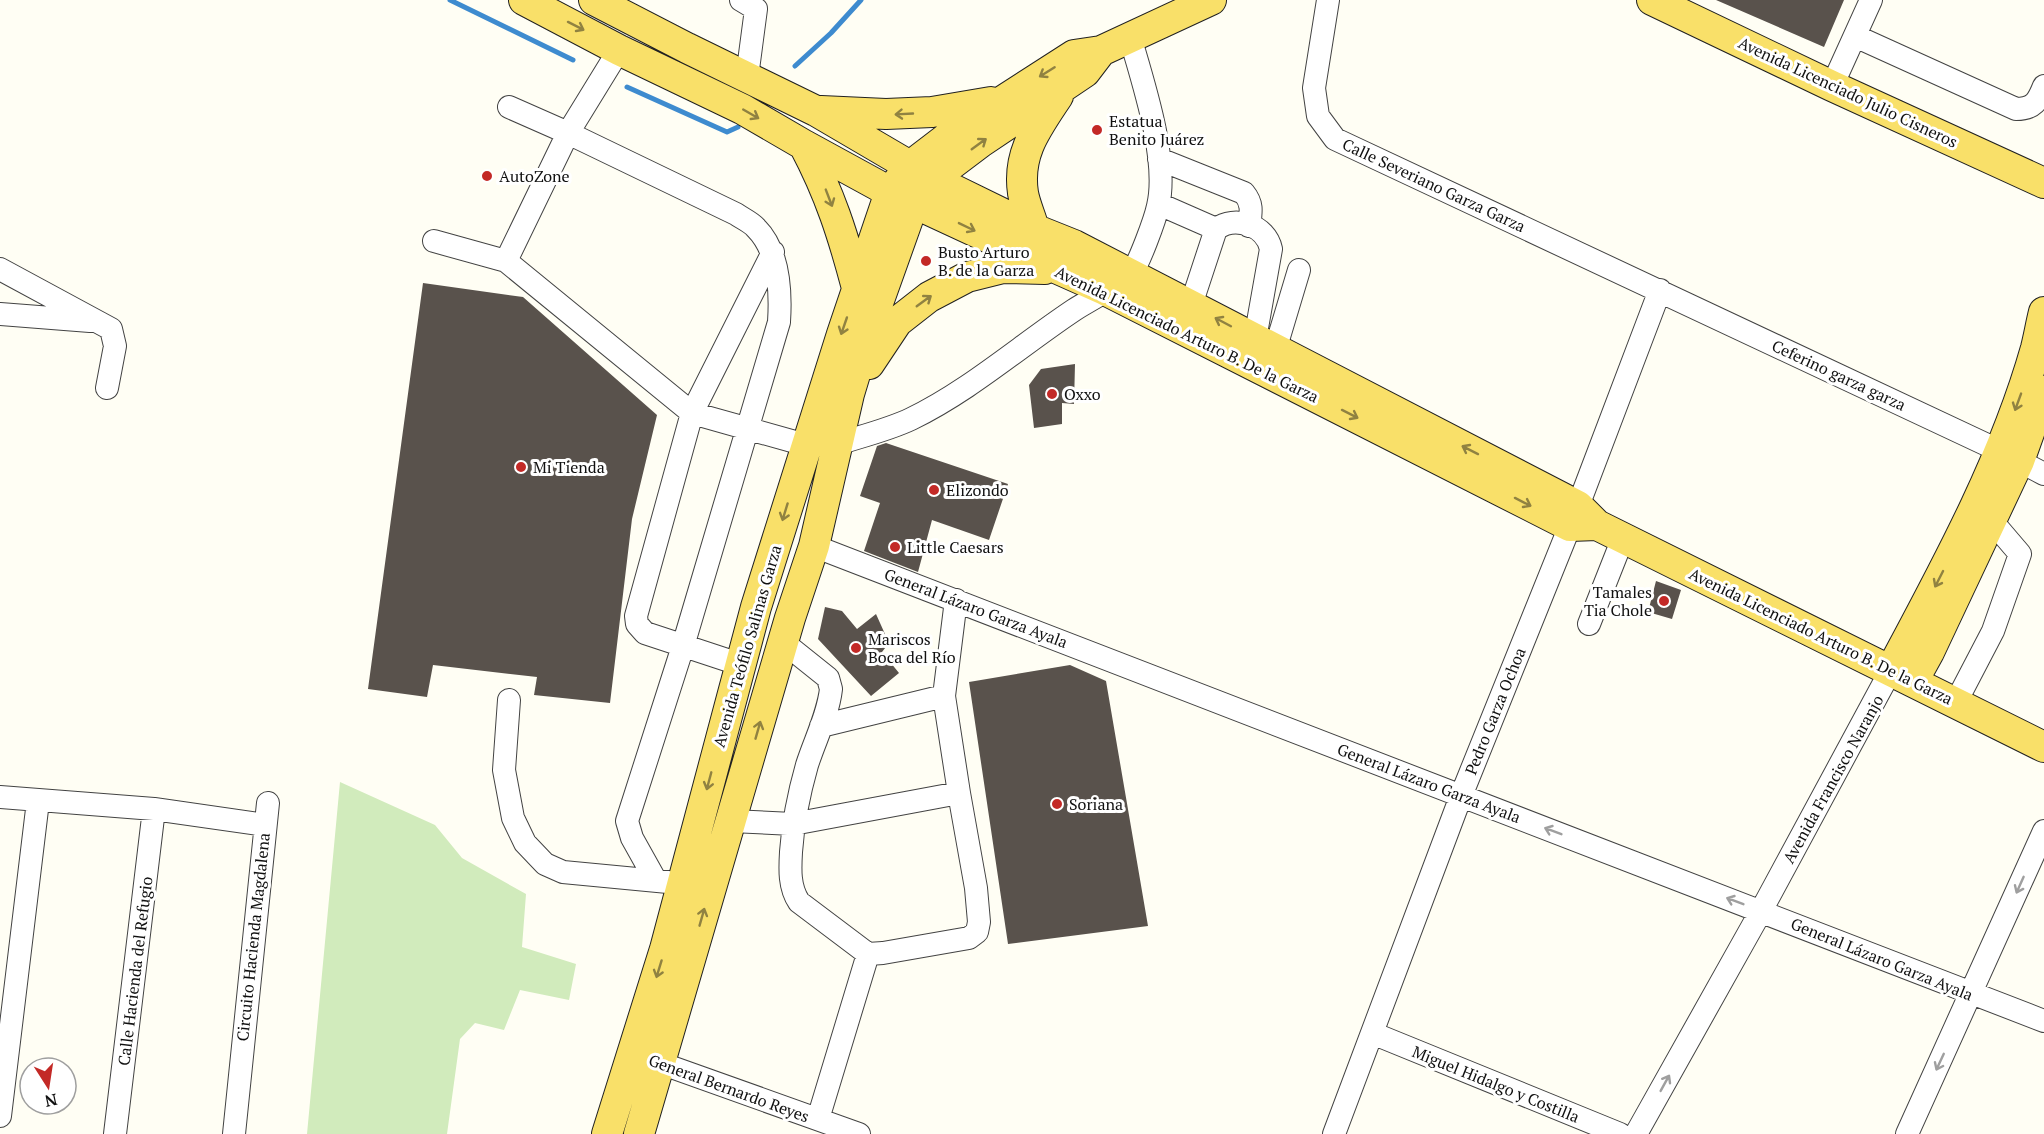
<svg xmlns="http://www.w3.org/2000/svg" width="2044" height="1134" viewBox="0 0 2044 1134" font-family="'PT Serif',serif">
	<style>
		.green { fill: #d1ebbc }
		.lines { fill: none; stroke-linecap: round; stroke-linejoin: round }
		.stream { stroke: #3e8bcf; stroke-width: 5 }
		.building { fill: #59524c }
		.minor-casing { stroke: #434343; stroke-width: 24 }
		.major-casing { stroke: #212121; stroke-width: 32 }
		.minor { stroke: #fff; stroke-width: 22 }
		.major { stroke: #f9e069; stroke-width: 30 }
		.oneway { stroke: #908241 }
		.oneway2 { stroke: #9f9f9f }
		.poi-dot { fill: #c32926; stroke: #fff; stroke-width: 2 }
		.labels { text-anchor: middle; stroke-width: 6; stroke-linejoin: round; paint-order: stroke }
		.street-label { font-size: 16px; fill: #101010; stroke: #fff }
		.poi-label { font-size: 16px; fill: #101010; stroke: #fff; text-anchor: start }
	</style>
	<rect width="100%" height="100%" fill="#fffef4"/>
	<path class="green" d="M340,782L435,825L462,858L526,894L522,947L576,964L569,1000L520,990L504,1030L475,1023L460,1039L447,1134H307Z"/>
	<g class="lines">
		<path class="stream" d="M450,0L573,60
			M795,66L831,33L861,0
			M627,87L727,132L738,127"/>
	</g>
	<path class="building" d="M1716,0H1844L1824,47Z
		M423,283L523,297L657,415L632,519L610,703L534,695L537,677L433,665L427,697L368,689Z
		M1075,364L1074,404L1062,403V424L1034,428L1029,385L1041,369Z
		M886,443L1008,484L989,540L932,520L918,572L864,551L880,503L860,496L877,446Z
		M1656,581L1681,590L1672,619L1648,612Z
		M825,607L842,611L857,629L876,614L889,643L882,652L899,673L871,696L818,639Z
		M1070,665L1106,681L1148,926L1008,944L969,682Z"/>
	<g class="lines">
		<g class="minor-casing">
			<path id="minor" d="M741,0L756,9L747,77
				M1328,0L1314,88L1318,116L1335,139L2000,451L2044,474
				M1855,36L2016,109C2034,109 2038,101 2044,86
				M1832,86L1871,0
				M509,107L568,133L736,214C743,219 751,222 756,228C779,251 781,292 779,322L683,646L627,821L632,838L656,881
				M1159,159L1244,193C1253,204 1251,212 1249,226
				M1159,204L1216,229C1235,215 1266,225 1271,249L1255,339
				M434,241L506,261L692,413L806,445
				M506,261L568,133L619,50
				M0,269L111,329L115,346L107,388
				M1191,305L1216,229
				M0,314L90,321
				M1275,350L1299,270
				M837,444C862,436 888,430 911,419C969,391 1020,346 1074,310C1083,304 1127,280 1131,274C1139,263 1155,220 1158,206C1169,160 1143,82 1130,37
				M814,546L2044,1021
				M1589,624L1623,538
				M739,664L645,633L637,624L636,616L692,413L773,252
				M944,696L956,600
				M509,700L504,770L513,818L525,843L545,864L563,872L668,882
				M1956,702L1993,631L2020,554L1991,520
				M821,726L944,696L959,793
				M0,797L154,809L265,825
				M731,821L793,824L959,793L976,888L979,922L977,932L969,938L883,953L868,954L799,902C789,887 790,869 791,852C793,823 799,793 807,765C815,740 828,715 831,689L828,678L783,642
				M1372,1033L1620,1134
				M646,1058L859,1134
				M0,1116L38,801
				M818,1119L868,954
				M115,1134L154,809
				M234,1134L268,803
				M1334,1134L1461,796L1578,506L1660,290
				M1636,1134L1761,911L1891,670
				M1907,1134L2044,831"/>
		</g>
		<g class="major-casing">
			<path id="major" d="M524,0L619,50L742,109L804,145L890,192L1013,249L1105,290L1570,526L1597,525
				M594,0L687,48L816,111L932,179L1034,229L1074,245L1578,506L1597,525L2044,747
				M1652,0L1832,86L2044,183
				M821,111L886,114L932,112L991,102
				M804,145C830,194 843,235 857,288
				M1034,229C1031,217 1025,205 1023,193C1017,153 1037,128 1058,96
				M869,364L897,322L929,297L967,277L1003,268L1045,269
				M1891,670C1946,567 2004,461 2036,348C2039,336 2041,324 2044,312
				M1913,681L1929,652L2019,461L2044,391
				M607,1134L665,949L756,607L842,334L890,192L909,167L956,131L1074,55L1101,51L1211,0
				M639,1134L790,618L814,546L849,394L868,331L914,202L932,179L981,142L1085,72L1101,51"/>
		</g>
		<use href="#minor" class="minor"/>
		<use href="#major" class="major"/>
	</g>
	<defs><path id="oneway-shaft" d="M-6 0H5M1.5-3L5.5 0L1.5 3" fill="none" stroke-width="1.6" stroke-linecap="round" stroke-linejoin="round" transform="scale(1.5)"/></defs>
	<g class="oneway">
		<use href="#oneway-shaft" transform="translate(576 26) rotate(27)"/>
		<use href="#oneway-shaft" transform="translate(1047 72) rotate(148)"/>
		<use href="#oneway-shaft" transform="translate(751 114) rotate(30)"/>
		<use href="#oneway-shaft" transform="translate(904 114) rotate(177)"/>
		<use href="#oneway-shaft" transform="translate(979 144) rotate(-36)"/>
		<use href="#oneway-shaft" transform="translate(829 198) rotate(69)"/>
		<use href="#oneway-shaft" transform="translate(967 227) rotate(26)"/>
		<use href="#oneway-shaft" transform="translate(924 301) rotate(-36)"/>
		<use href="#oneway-shaft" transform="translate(1223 322) rotate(-152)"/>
		<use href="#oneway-shaft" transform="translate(844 326) rotate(109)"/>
		<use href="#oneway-shaft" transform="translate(2018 402) rotate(110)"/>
		<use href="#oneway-shaft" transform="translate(1350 414) rotate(27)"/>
		<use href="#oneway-shaft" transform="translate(1470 450) rotate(-153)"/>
		<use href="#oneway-shaft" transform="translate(1523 502) rotate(27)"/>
		<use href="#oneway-shaft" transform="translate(785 512) rotate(107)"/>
		<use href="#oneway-shaft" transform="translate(1939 579) rotate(117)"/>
		<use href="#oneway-shaft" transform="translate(758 730) rotate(-74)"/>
		<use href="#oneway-shaft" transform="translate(709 781) rotate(105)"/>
		<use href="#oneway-shaft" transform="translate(702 917) rotate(-74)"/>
		<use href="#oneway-shaft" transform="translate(659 969) rotate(107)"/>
	</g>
	<g class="oneway2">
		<use href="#oneway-shaft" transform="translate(1553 831) rotate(-159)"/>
		<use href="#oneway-shaft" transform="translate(2020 885) rotate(114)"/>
		<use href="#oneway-shaft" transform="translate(1735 901) rotate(-159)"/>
		<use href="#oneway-shaft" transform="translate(1940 1062) rotate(115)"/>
		<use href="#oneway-shaft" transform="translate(1665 1083) rotate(-61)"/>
	</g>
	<g class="poi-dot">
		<circle cx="1097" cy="130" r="6"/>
		<circle cx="487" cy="176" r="6"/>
		<circle cx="926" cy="261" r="6"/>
		<circle cx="1052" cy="394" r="6"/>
		<circle cx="521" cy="467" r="6"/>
		<circle cx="934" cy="490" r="6"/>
		<circle cx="895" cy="547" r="6"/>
		<circle cx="1664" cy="601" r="6"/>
		<circle cx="856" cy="648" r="6"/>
		<circle cx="1057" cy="804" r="6"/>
	</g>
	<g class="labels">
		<g class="street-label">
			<text transform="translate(1848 92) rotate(25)" y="6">Avenida Licenciado Julio Cisneros</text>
			<text transform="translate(1434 185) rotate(25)" y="6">Calle Severiano Garza Garza</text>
			<text transform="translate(1187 334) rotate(26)" y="6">Avenida Licenciado Arturo B. De la Garza</text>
			<text transform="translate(1839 375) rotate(25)" y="6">Ceferino garza garza</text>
			<text transform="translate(976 608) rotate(21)" y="6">General Lázaro Garza Ayala</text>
			<text transform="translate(1821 636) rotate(26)" y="6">Avenida Licenciado Arturo B. De la Garza</text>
			<text transform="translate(747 646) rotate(-74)" y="6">Avenida Teófilo Salinas Garza</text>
			<text transform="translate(1495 711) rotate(-68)" y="6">Pedro Garza Ochoa</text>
			<text transform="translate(1833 779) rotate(-61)" y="6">Avenida Francisco Naranjo</text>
			<text transform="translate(1429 783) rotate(21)" y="6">General Lázaro Garza Ayala</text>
			<text transform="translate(253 937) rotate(-84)" y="6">Circuito Hacienda Magdalena</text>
			<text transform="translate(1882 959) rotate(22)" y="6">General Lázaro Garza Ayala</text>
			<text transform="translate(135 971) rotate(-83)" y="6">Calle Hacienda del Refugio</text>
			<text transform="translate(1496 1084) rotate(22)" y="6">Miguel Hidalgo y Costilla</text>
			<text transform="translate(729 1088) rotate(20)" y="6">General Bernardo Reyes</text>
		</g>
		<g class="poi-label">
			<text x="1109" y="127">Estatua<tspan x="1109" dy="18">Benito Juárez</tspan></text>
			<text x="499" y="182">AutoZone</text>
			<text x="938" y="258">Busto Arturo<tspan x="938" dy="18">B. de la Garza</tspan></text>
			<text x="1064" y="400">Oxxo</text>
			<text x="533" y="473">Mi Tienda</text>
			<text x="946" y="496">Elizondo</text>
			<text x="907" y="553">Little Caesars</text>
			<text x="1652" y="598" text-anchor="end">Tamales<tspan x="1652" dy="18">Tia Chole</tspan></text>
			<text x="868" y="645">Mariscos<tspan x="868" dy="18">Boca del Río</tspan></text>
			<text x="1069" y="810">Soriana</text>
		</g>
	</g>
	<g transform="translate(48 1086) rotate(168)"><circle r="28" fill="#ffffff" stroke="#9f9f9f" stroke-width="1.5"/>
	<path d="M0-4.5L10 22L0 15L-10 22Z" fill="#c32926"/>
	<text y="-9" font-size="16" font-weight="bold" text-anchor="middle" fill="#101010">N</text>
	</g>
</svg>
